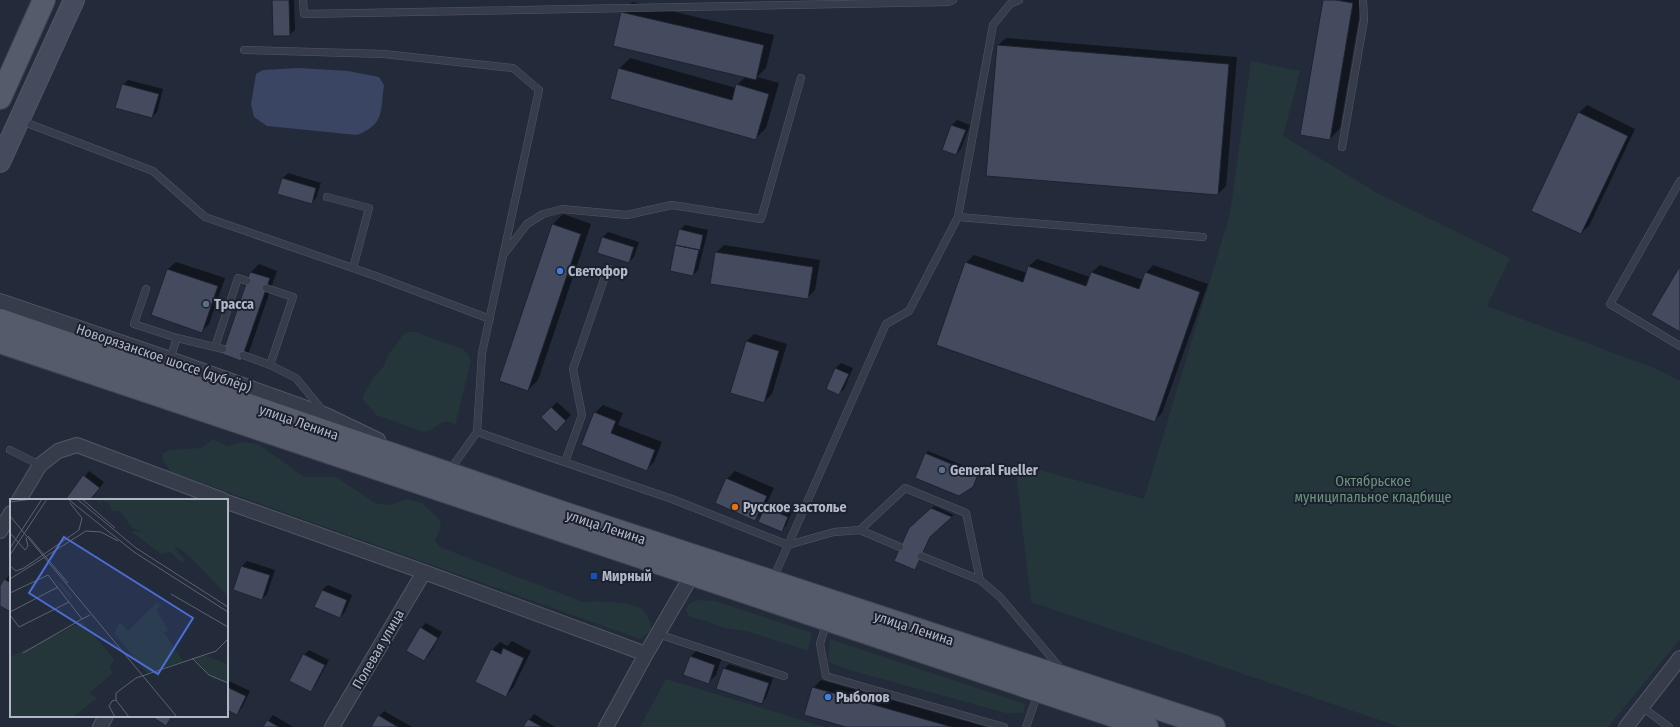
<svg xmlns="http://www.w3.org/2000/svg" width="1680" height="727" viewBox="0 0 1680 727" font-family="'Fira Sans Condensed',sans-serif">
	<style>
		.green { fill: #25363b }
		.water { fill: #394562 }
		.shadow { fill: #0007 }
		.building { fill: #454b5e; stroke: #1e2331 }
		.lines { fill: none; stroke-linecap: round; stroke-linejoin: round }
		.service-casing { stroke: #525765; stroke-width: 8 }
		.minor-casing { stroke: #525765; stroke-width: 16 }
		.secondary-casing { stroke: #525765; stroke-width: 22 }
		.primary-casing { stroke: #404553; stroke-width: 24 }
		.service { stroke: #373c4a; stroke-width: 7 }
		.minor { stroke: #373c4a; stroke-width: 14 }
		.secondary { stroke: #454b5d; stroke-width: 20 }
		.primary { stroke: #555b6a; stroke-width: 22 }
		.shop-dot { fill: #3f7fe0; stroke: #1c212f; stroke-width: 1.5 }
		.service-dot { fill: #5c6f8a; stroke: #1c212f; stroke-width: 1.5 }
		.food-dot { fill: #e8710a; stroke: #1c212f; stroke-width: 1.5 }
		.transit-dot { fill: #1a4fb4; stroke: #1c212f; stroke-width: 1.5 }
		.labels { text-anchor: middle; stroke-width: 4; stroke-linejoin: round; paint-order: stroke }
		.poi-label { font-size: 14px; font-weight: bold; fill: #b2b7c6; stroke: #1c212f; text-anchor: start }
		.street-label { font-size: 14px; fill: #b2b7c6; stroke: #1c212f }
		.park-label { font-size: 14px; fill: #6a967a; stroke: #1c212f }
		.inset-road { fill: none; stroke: #5c6272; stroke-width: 1 }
		.view { fill: #4a6ed3; fill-opacity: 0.15; stroke: #4a6ed3; stroke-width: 2 }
		.inset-edge { fill: none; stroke: #b2b7c6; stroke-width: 2 }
	</style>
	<rect width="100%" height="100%" fill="#232a3a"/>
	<path class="green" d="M1251,61L1300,71L1283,136L1377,193L1510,258L1487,306L1654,368L1680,381V639L1608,727H1400L1031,602L1015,463L1144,499L1230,214Z
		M408,332H415L462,349L468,354L471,361L455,425C442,415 437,430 424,432L376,415L362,398L373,378L383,367L389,354L402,336Z
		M213,439L227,446L242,442L258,444L304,477H336L377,504L392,505L407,499L422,503L439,519L441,527L435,541L440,547L583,602C596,601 633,601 643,610C648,616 651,623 652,630L640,639L171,472L163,460V453L170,450L201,448Z
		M699,600L715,601L812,633L808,651L750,632L725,628L703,620L690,617L685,610L690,603Z
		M830,639L1025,704L1023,713H1006L853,671L828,662Z
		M666,679L825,727H640Z"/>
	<path class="water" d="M299,68L348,71L379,77L384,85C380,112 385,124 357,135L267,126L254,117L251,104L256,74L263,70Z"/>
	<path class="shadow" d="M273,0H294L295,30L289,35Z
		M1324,0H1362L1340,128L1330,139Z
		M632,2L774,35L766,68L757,77L779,83L766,128L756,138L619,69L630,58L736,88L737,85L746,76L622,12Z
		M1006,38L1237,57L1226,186L1218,194L998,45Z
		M128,80L163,89L157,112L152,117L123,85Z
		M1587,105L1635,129L1589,226L1581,233L1579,113Z
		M957,120L970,125L961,149L956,154L943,149L952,125Z
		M288,173L321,183L316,198L311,203L278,193L283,178Z
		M563,214L591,224L538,380L528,390L552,225Z
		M685,225L708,230L698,270L693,275L671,270L680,230Z
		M608,232L639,242L634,257L629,262L603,237Z
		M724,245L820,260L815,290L807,298L716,253Z
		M974,255L1027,273L1029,266L1037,259L1090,277L1092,272L1100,265L1143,280L1146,273L1153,265L1208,284L1162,413L1154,421L966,263Z
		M176,262L225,278L209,324L201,332L168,269Z
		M259,264L277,271L249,352L241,359L223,353L251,272Z
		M754,334L787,344L772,394L764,402L746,342Z
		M841,363L853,368L844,389L839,394L827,389L836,368Z
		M557,402L571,415L556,430L542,417Z
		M603,405L623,413L618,425L662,442L654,462L646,470L582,444L595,413Z
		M928,451L979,472L975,483L972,486L926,454Z
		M89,471L104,482L91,500H66Z
		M735,471L774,488L764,509L771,503L792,512L786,526L781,531L764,511L755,520L727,479Z
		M934,506L954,515L931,534L914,569L912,526Z
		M247,561L275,570L267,594L262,599L234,589L242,566Z
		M9,575L11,576V610L0,604V588Z
		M328,585L352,595L345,612L340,617L316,607L322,590Z
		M426,623L442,632L429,655L424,660L421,628Z
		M512,641L531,651L513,688L505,696L492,650L500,642L507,646Z
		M698,649L722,657L716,675L709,682L690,657Z
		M309,650L329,660L315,686L310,691L304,655Z
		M729,664L773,678L766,698L761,703L724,669Z
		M227,680L250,691L242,708L237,713L227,708Z
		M821,680L986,727H850L813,688Z
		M384,711L412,727H372L379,716Z
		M534,714L555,727H524Z
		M273,715L293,727H264Z"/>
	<path class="building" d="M272,0H289L290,36H273Z
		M1323,0H1336L1353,3L1330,140L1300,135Z
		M621,12L764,45L756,80L613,46Z
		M997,45L1229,64L1218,195L986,176Z
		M618,68L732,100L736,84L769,94L756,140L610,99Z
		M122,84L159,94L152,118L115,108Z
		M1578,112L1628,136L1581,234L1531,211Z
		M951,125L966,130L956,155L942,150Z
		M282,178L316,188L312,204L277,194Z
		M552,224L581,234L528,391L499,381Z
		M679,229L703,235L700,250L675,245Z
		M602,237L634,247L629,263L597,253Z
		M675,245L699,250L693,276L670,271Z
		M715,252L813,267L808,299L710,284Z
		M965,262L1023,282L1028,266L1086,286L1091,272L1139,289L1145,272L1200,292L1155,422L936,345Z
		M1680,266V332L1651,315Z
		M167,269L218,286L202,333L151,315Z
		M250,272L270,278L241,361L222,354Z
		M746,341L779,351L764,403L730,393Z
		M835,368L849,374L839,395L826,389Z
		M551,407L566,421L556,432L541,417Z
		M594,412L616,421L611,433L655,450L647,471L581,445Z
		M925,453L978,475L973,487L959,496L915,478Z
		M83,475L100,488L90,500H65Z
		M726,478L767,496L755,521L715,503Z
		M765,507L788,517L782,532L758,522Z
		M931,508L952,517L930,537L915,570L894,561L909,528Z
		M241,566L270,575L262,600L233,590Z
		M4,579L11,583V612L0,606V586Z
		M322,590L347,600L340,618L314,607Z
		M420,627L438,638L424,661L406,651Z
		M503,648L524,658L506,697L475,682L491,649L501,654Z
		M303,654L325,665L311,692L289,681Z
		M690,656L715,665L709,684L683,675Z
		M723,668L769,683L762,704L716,689Z
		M227,687L246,696L237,715L227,710Z
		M812,687L952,727H846L804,715Z
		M378,715L398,727H371Z
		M151,716H172L166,726Z
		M528,719L542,727H523Z
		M267,720L279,727H263Z"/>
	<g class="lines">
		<g class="service-casing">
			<path id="service" d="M303,0L304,14L949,2L953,0
				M244,50L384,54L513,68L539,90L482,353L477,432
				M24,122L153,171L205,217L373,275L490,319
				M1342,147L1364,20L1363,0
				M1680,181L1610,304L1680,346
				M327,197L369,208L353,268
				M958,217L1203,237
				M504,254L527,224L543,214L562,209L627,215L672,205L761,219L801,78
				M266,288L293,297L270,365
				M146,289L134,324L177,338
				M215,347L238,278L247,281
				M243,355L270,365L296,378L324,412
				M170,359L177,338L223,349
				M10,450L40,465
				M565,462L582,415L573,369L608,268
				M450,470L477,432L672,499L788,545L834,532L860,530L900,547
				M860,530L905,488L966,513L980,580
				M921,556L980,580L1000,597L1062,670
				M773,579L886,324L909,311L958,217L993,25L1010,4L1019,0
				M827,621L820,644L826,676L1004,727
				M658,634L784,676
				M1642,707L1669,727
				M1026,727L1038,693"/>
		</g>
		<g class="minor-casing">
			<path id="minor" d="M0,301L170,359L326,415L378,440
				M19,500L40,465L58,451L77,445L223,500
				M227,502L424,572L646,654L692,575
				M0,531L11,513
				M100,727L106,716
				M332,727L424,572
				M606,727L646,654
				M1626,727L1680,658"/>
		</g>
		<g class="secondary-casing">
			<path id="secondary" d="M0,162L74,0"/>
		</g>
		<g class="primary-casing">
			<path id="primary" d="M0,98L44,0
				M0,320L564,513L1214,727
				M0,342L1147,727"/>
		</g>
		<use href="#service" class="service"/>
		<use href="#minor" class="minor"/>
		<use href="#secondary" class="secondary"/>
		<use href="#primary" class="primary"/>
	</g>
	<g class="shop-dot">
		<circle cx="560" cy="271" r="4"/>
		<circle cx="828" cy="697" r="4"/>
	</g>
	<g class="service-dot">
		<circle cx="206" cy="304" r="4"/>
		<circle cx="942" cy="470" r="4"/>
	</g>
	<circle class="food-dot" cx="735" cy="507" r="4"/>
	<rect class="transit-dot" x="590" y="572" width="8" height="8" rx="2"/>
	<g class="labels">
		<g class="poi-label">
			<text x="568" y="276">Светофор</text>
			<text x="214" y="309">Трасса</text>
			<text x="950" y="475">General Fueller</text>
			<text x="743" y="512">Русское застолье</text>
			<text x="602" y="581">Мирный</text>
			<text x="836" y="702">Рыболов</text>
		</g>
		<g class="street-label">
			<text transform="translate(164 358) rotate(19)" y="5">Новорязанское шоссе (дублёр)</text>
			<text transform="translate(299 422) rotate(19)" y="5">улица Ленина</text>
			<text transform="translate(606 527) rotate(18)" y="5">улица Ленина</text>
			<text transform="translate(914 628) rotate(18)" y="5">улица Ленина</text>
			<text transform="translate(378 649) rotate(-60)" y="5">Полевая улица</text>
		</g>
		<g class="park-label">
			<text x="1373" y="486">Октябрьское<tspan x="1373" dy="16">муниципальное кладбище</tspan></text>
		</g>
	</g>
	<g transform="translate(10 499)">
		<rect width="218" height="218" fill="#232a3a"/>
		<path d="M86,0H218V97L177,55L164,46L169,55L176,61L173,64L160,53L151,55L121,32L134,33L122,29L110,12H102L99,4L91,1V5ZM45,81L52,85L62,97L61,102L74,118ZM147,103L151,106L146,111L158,131L154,134L173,162L137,174L104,134L110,123L118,132ZM72,123L104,160L100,168L103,174L79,194L87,199L63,218H0V158ZM194,156L218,165V183L202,179L184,159Z" fill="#25363b"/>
		<path class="inset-road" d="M58,0L124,53L218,113M67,0L126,49L218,108M72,0L105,29M0,3L22,0M0,17L167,218M0,34L15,51M18,37L58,84M0,49L32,0M15,51L18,47L16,39M0,56L37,0M0,67L6,72L14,69L69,31L72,19L60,4M0,80L76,32L91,33L108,42M0,94L38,76L72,120L80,116M161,95L218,128M0,113L48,88M0,116L9,128L59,103M13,154L72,120M182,159L199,176L218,184M105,218L99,207L102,202L106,201M119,218L106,201V194L126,179L206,152L218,140"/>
		<path class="view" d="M54,38L183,119L148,175L19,94Z"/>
		<rect width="218" height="218" class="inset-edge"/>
	</g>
</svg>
